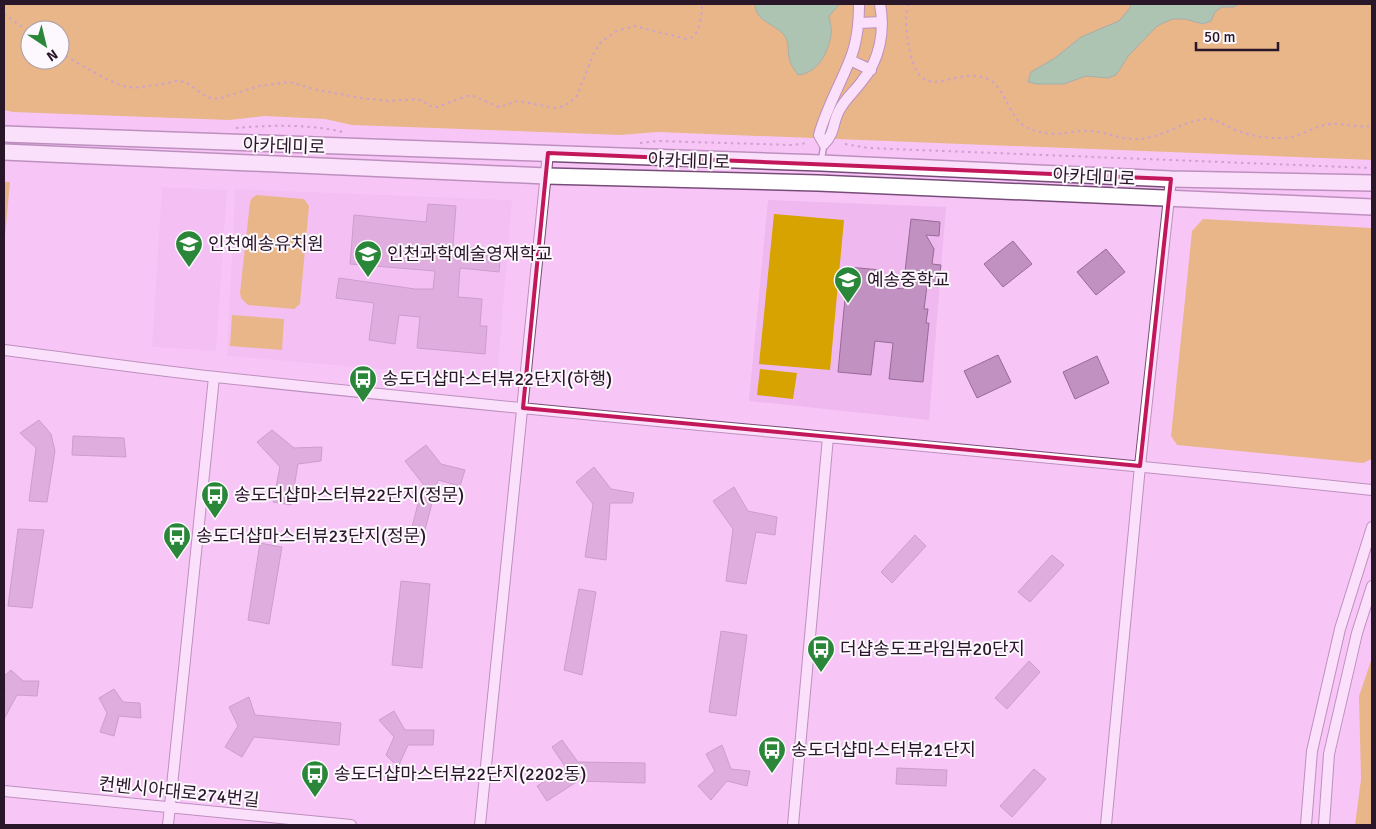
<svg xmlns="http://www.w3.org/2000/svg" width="1376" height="829" viewBox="0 0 1376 829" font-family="Signika,'Noto Sans KR',sans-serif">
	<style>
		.built { fill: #efb8ef }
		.green { fill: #d6a300; fill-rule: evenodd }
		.water { fill: #53c161; stroke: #468e50 }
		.building { fill: #c091c1; stroke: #976a98 }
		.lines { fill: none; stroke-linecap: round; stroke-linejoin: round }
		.service-casing { stroke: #774c78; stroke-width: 8 }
		.minor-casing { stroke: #774c78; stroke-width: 12 }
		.secondary-casing { stroke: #774c78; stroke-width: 18 }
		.path { stroke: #987598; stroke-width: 2; stroke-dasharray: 2.5 4; stroke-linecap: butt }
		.service { stroke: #fff; stroke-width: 5 }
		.minor { stroke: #fff; stroke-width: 10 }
		.secondary { stroke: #fff; stroke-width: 15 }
		.marked { fill: none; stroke: #c2185b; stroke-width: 4; stroke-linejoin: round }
		.labels { text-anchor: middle; stroke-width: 4; stroke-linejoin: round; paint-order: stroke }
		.street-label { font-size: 18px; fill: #291729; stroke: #fdf8fd }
		.poi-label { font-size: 18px; fill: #291729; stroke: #fdf8fd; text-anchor: start }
	</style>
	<rect width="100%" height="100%" fill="#f7c6f7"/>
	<path class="built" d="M162,187L227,190L216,351L152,347Z
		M235,189L512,200L497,379L227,356Z
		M768,200L946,207L929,420L749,401Z"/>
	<path class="green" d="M4,4H1372V160L657,132L621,135L352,125L325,119L265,116L229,120L13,112L4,110ZM30,30H60V60H30Z
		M4,182H10L4,247Z
		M257,195L304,199L309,206L300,304L294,309L248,305L241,298L240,293L250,202L252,198Z
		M774,214L844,220L830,370L759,364Z
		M1203,219L1372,228V459L1363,463L1177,445L1171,436L1192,231Z
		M232,315L284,319L282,350L230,346Z
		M760,369L797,373L793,399L757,395Z
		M1372,658V825H1355L1361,779L1359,696Z"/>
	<path class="water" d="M755,4H840L829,16C830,22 832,29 831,35C828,53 818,73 798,75C794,69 790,64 789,57C787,48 790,43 784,35C775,24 755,21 755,4Z
		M1131,4H1238L1234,7H1222L1215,12L1211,21L1203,24L1185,19H1172L1157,26L1129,55L1116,75L1108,78L1086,76L1064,84H1037L1028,82L1031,72L1055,58L1081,37L1119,21L1130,8Z"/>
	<path class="building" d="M428,204L456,206L453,246L501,250L499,272L460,268L458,297L482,299L480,326H487L485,354L417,348L420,317L399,315L395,344L369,340L374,303L336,298L339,278L415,289H433L435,271L350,264L354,215L426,222Z
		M911,219L940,222L939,236L926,235L934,249L932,264L941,265L938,287L927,286L924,309H928L926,323H929L923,382L889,379L893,343L875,341L871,375L838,372L848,267L881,270L880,286L903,289Z
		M1013,241L1032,264L1003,287L984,264Z
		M1106,249L1125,272L1096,295L1077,272Z
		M998,355L1011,382L977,398L964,371Z
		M1097,356L1109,383L1075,399L1063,372Z
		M39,420L51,434L55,451L47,502L29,501L36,448L20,433Z
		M272,430L294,448L322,447L321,461L298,464L291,505L273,502L280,467L257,442Z
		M73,436L124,438L126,457L72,455Z
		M426,445L441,464L465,470L460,486L438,480L424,534L411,531L423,484L405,461Z
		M594,467L611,489L634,493L632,503H610L606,560L585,557L593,504L576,482Z
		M734,487L748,511L777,517L775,535L756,532L746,584L726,581L733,529L713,501Z
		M18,529L44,530L32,608L8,606Z
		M915,535L926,546L892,583L881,572Z
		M260,543L282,547L269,624L248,620Z
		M1052,555L1064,565L1030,602L1018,592Z
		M401,581L430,584L422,668L392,665Z
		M579,589L596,592L582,675L564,670Z
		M721,631L747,635L736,716L709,712Z
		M1029,661L1040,672L1007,709L995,698Z
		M11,670L23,681H39L37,696L17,695L4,719V694L5,692L4,676Z
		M114,689L123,702L140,703L141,718L119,716L114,736L100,732L107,713L99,698Z
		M249,697L255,715L341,723L339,745L254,737L242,757L225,747L238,726L229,707Z
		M394,711L405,730H434L433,745H408L398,767L386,755L394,737L379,720Z
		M562,740L578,762L645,763V783L578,781L547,801L537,786L566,768L552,747Z
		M722,745L731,769L750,771L747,786L727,781L711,800L698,786L715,771L706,754Z
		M897,768L947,770L946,786L896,784Z
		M1034,769L1046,779L1012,817L1000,806Z"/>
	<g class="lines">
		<g class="service-casing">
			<path id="service" d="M821,162L824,144"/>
		</g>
		<g class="minor-casing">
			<path id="minor" d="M859,4C859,23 857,44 849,62C839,87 826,109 819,135L824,144C836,132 832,122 840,109C846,98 855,91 862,81C880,60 885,31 880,4
				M859,23L882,22
				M850,60L871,70
				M4,350C75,359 145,369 216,377C601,419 987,449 1372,490
				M4,791L351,825
				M168,825L214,377
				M480,825L548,153
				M793,825L828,437
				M1106,825L1140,466L1171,179
				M1306,825L1312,751L1340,629L1372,527
				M1324,825L1329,754L1357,633L1372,586"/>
		</g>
		<g class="secondary-casing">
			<path id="secondary" d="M4,134L821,163L1171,179L1372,183
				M4,152L546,176L818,183L1372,207"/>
		</g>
		<path class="path" d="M908,4C904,18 907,38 910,52C923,109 953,64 988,79C1006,87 1008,119 1028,128C1039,133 1054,135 1065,133C1074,132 1082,130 1091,131C1112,133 1124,142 1147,138C1165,135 1192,118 1208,119C1219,120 1226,127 1236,130C1244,133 1253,136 1262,137C1271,138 1286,139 1295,136C1308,132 1318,125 1331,124C1345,123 1358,128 1372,126
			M4,14L30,33
			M60,53L106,79L123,86L133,88L163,84L176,81L186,82L206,97L218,99L259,86L290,82L313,89L361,98L388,101L417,99L423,101L432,107H437L467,96H473L499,107L518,101L556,108L564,106L576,98L594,53L601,42L617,31L634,26L687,39C700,37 702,15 702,4
			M236,128C271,125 308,124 343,132
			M640,143L658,141L793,145L807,143
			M845,144L868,148L1372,168"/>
		<use href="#service" class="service"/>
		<use href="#minor" class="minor"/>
		<use href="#secondary" class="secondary"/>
	</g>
	<path d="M0 0H1376V829H0ZM548,153L1171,179L1140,466L523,408Z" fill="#f7c6f7" fill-opacity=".55" fill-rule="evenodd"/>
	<path class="marked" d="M548,153L1171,179L1140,466L523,408Z"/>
	<defs>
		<g id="school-pin" transform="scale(1.4375)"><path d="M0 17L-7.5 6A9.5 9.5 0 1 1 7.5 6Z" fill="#2a8739" stroke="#fdf8fd"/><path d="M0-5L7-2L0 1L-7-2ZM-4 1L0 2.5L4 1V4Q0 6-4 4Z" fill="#fff"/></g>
		<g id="bus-pin" transform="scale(1.4375)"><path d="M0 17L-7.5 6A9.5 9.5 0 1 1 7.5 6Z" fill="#2a8739" stroke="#fdf8fd"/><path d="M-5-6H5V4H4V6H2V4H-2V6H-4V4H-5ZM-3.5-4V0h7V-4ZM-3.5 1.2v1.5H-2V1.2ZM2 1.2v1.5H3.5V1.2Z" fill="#fff"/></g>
	</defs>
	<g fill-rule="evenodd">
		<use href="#school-pin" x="189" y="244"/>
		<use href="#school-pin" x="368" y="254"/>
		<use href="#school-pin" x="848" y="280"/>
		<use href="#bus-pin" x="363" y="379"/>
		<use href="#bus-pin" x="215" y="495"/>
		<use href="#bus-pin" x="177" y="536"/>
		<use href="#bus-pin" x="821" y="649"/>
		<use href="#bus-pin" x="772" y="750"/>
		<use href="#bus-pin" x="315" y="774"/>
	</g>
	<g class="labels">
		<g class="street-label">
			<text transform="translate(284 146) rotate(2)" y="6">아카데미로</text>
			<text transform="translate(689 161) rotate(2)" y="6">아카데미로</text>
			<text transform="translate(1094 177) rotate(3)" y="6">아카데미로</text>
			<text transform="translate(179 792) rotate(6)" y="6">컨벤시아대로274번길</text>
		</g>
		<g class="poi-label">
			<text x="208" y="250">인천예송유치원</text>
			<text x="387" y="260">인천과학예술영재학교</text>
			<text x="867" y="286">예송중학교</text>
			<text x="382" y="385">송도더샵마스터뷰22단지(하행)</text>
			<text x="234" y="501">송도더샵마스터뷰22단지(정문)</text>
			<text x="196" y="542">송도더샵마스터뷰23단지(정문)</text>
			<text x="840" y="655">더샵송도프라임뷰20단지</text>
			<text x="791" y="756">송도더샵마스터뷰21단지</text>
			<text x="334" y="780">송도더샵마스터뷰22단지(2202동)</text>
		</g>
	</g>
	<rect width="1376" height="829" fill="none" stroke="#291729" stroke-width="10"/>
	<g transform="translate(45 45) rotate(145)"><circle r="24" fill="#fdf8fd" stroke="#a89ea8"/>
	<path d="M0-4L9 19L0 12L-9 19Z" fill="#2a8739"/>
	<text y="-8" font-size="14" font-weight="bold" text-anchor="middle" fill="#291729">N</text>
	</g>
	<path d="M1196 42v8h82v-8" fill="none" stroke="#291729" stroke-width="2.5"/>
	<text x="1204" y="42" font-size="15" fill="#291729" stroke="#fdf8fd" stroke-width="4" paint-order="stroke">50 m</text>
</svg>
